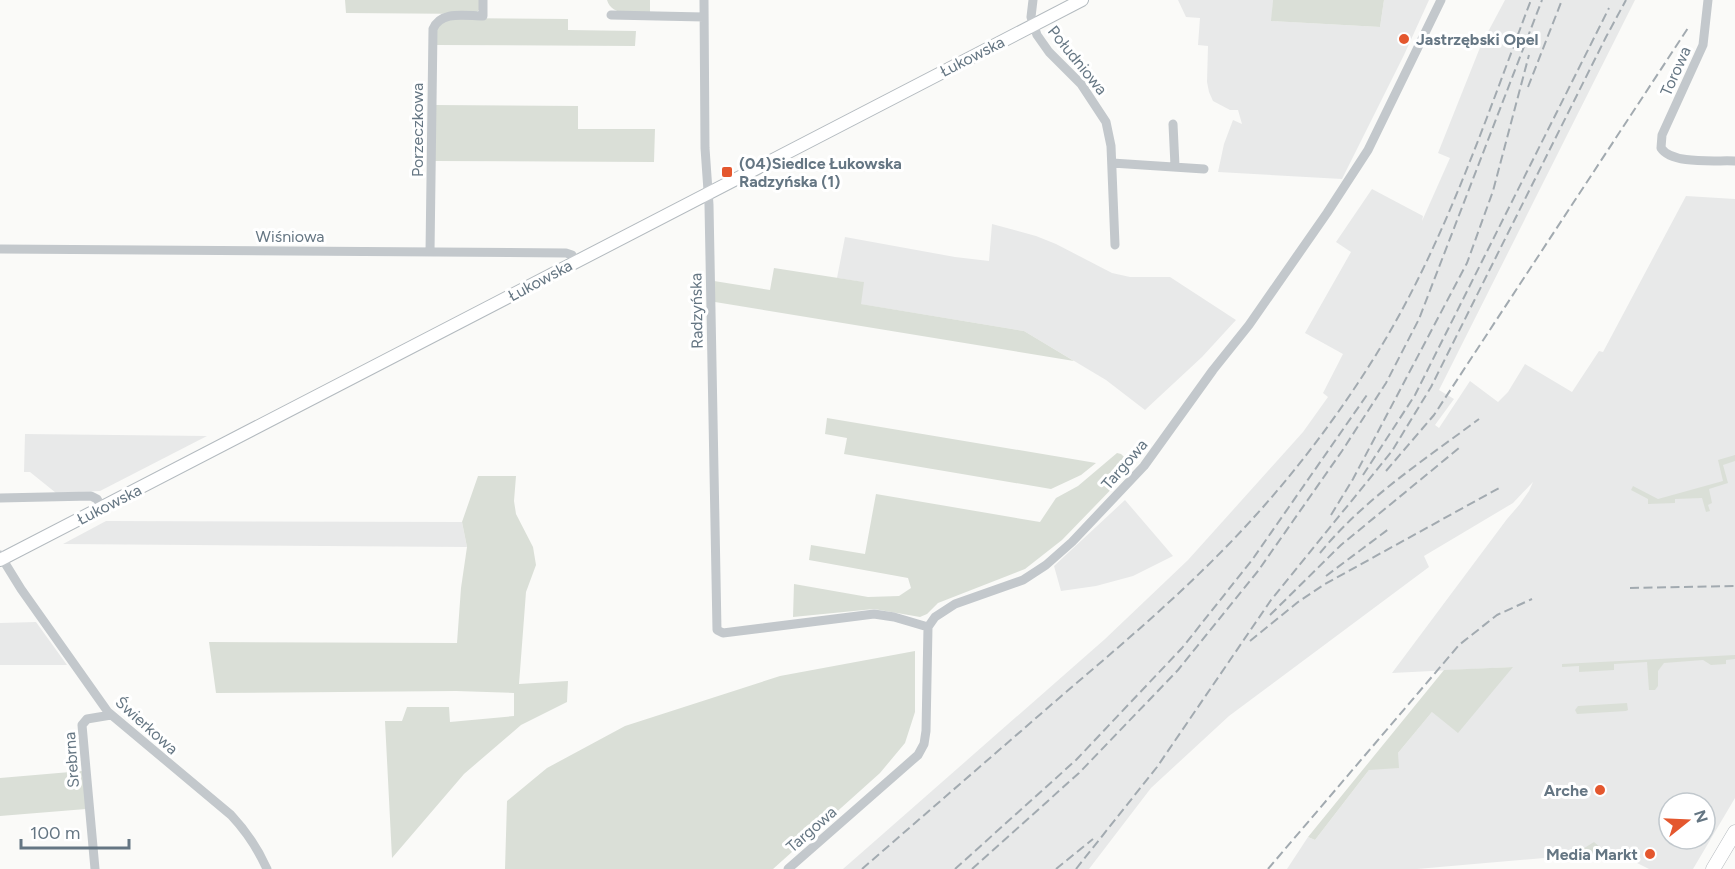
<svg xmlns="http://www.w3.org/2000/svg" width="1735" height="869" viewBox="0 0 1735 869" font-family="Figtree,sans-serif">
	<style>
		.built { fill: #e8e9e9; fill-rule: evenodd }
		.green { fill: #dadfd7 }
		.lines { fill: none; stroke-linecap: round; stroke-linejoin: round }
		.secondary-casing { stroke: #b3babf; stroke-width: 14 }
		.primary-casing { stroke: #b5babe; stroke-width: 15 }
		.minor { stroke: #c3c8cc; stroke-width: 9 }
		.secondary { stroke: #fff; stroke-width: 12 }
		.primary { stroke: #fff; stroke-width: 14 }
		.rail { stroke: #a2aab0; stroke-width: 2; stroke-dasharray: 9 4.5; stroke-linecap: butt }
		.poi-dot { fill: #e4572e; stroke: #fff; stroke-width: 2 }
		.labels { text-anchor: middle; stroke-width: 6; stroke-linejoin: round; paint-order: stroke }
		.poi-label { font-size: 16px; font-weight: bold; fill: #657683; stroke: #fff; text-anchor: start }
		.street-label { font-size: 16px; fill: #657683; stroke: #fff }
	</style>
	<rect width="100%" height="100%" fill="#fafaf8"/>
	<path class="built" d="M1178,0H1273L1272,21L1380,27L1384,0H1429L1404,55L1342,179L1218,172L1224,144L1233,120L1242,124L1238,110H1230L1213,101L1209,92L1207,82L1208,46L1198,45L1200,18L1186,17Z
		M1505,0H1635L1439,390L1454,399L1435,425L1439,428L1470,381L1498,402L1508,392L1525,364L1572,392L1599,351L1603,352L1686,196L1735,199V798L1693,869H1649L1619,854L1590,857V854L1417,869H1287L1308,837L1315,840L1369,770L1398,753L1432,712L1512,667L1392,673L1507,519L1520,504L1529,491L1533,482L1513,503L1424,556L1429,567L1229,716L1151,788L1089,869H843L1105,639L1188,560L1303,432L1328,397L1323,393L1343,354L1305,333L1351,252L1336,242L1372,189L1423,216L1422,221L1450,158L1438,153L1481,45ZM1669,803H1705V839H1669Z
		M992,224L1036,236L1056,244L1112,273L1130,277H1170L1236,320L1202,357L1145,410L1106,380L1024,331L860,304L863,282L837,278L845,237L955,257L989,261Z
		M25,434L207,436L100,491L56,493L30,472H24Z
		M1125,500L1173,556L1133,576L1096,586L1061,591L1054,566Z
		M106,521L462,522L467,547L63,544Z
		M36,622L67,665H0V623Z"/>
	<path class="green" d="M345,0H481L479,10L474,14L346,13Z
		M607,0H650V15C635,13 612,17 607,0Z
		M1273,0H1384L1380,27L1271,21Z
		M447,18L568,19V30L636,31L635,46L436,45V27Z
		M434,105L578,106V129H655L654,162L434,161Z
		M774,268L864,282L861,304L1024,331L1074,361L715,302L714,281L770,290Z
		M827,418L1096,463L1081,475L1051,489L844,454L847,438L825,434Z
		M1117,453L1121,454L1133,465L1125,475L1062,540L1025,569L938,603L927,614L920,617L874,609L793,617L794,584L868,597L899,596L911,588L908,578L809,560L811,545L865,554L876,494L1040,522L1056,498L1078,486Z
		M1735,455V461L1723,465L1728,483L1709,489L1712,503L1708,505L1710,511L1706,512L1702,498L1675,499V503L1648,504V499L1631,490L1633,486L1658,499L1723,481L1718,460Z
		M478,476H516L514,501L516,514L533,547L536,565L526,592L519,684L568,681L567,702L521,725L464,774L392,858L385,721H402L407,707H449L450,722L514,716V693L456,691L216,693L209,642L457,643L461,588L467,547L462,522Z
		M915,651V712L905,743L880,773L773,869H505L507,801L547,768L625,726L780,676Z
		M1735,655V659L1726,660V664L1711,665L1703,660L1664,663L1658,671V686L1655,690H1649L1647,662L1614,664V670L1579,672V666L1562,667V664Z
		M1513,667L1458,733L1432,712L1398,753L1399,768L1369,770L1315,840L1308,837L1444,670Z
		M1627,703L1628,710L1626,711L1577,714L1575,710L1578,706Z
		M82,771L86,809L0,816V778Z
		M1594,842L1601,848L1599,855L1590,857V853L1572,854V851L1581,850Z"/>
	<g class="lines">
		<g class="secondary-casing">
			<path id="secondary" d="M0,560L1082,0"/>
		</g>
		<g class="primary-casing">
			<path id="primary" d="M1713,869L1735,832"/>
		</g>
		<path class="minor" d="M704,0L705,148L709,205L717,630L723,633L874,614L894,617L928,627
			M1033,0L1031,17L1037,35L1049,52L1081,84L1106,122L1111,146L1115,245
			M1708,0L1703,45L1662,135L1661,148C1672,165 1716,160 1735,161
			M611,15L704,17
			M1173,124L1175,166
			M1112,163L1204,169
			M0,249L566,253L572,255L575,261
			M430,252L433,29C441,10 466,16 483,16V0
			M0,498L91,496L97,499L102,508
			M0,555L21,589L108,712L231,815C246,831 258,849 267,869
			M95,869L82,725L87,719L111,715
			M788,869L918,755L924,744L926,731L928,627L935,617L955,604L1023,580L1046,565L1072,542L1144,466L1213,370L1249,325L1327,213L1368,150L1441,0"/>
		<use href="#secondary" class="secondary"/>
		<use href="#primary" class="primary"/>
		<path class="rail" d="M1528,87L1562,0
			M1386,471L1434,415L1688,28
			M1363,475L1415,395L1609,8
			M1331,515L1353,479L1467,263L1493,191L1529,55
			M1320,553C1364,499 1424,460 1479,419
			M1326,576L1390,528
			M1630,588L1735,586
			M1270,615L1341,545L1459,448
			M1250,641L1298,602L1325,584L1501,487
			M862,869C930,810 998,751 1066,692C1113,652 1160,612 1204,569C1276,499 1337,421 1388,335C1449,230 1488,113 1531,0
			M955,869L1076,760L1182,648L1252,560L1369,392
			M972,869L1079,773L1178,670L1258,571L1342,451L1386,383L1419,319L1542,0
			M1056,869L1093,839
			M1076,869L1157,767L1271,600L1392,451L1431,387L1606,37L1626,0
			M1268,869L1459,645L1497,615L1532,599"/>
	</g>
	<g class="poi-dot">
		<circle cx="1404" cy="39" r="6"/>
		<rect x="721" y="166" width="12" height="12" rx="3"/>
		<circle cx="1600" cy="790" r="6"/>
		<circle cx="1650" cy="854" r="6"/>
	</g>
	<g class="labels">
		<g class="poi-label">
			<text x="1416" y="45">Jastrzębski Opel</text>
			<text x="739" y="169">(04)Siedlce Łukowska<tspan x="739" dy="18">Radzyńska (1)</tspan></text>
			<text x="1588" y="796" text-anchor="end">Arche</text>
			<text x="1638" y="860" text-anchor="end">Media Markt</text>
		</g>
		<g class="street-label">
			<text transform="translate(972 56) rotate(-27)" y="6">Łukowska</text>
			<text transform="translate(1078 60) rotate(51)" y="6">Południowa</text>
			<text transform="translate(1675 71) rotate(-66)" y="6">Torowa</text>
			<text transform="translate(417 130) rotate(-90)" y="6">Porzeczkowa</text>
			<text x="290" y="242">Wiśniowa</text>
			<text transform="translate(540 280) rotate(-28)" y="6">Łukowska</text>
			<text transform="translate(696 311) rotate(-91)" y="6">Radzyńska</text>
			<text transform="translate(1124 464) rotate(-49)" y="6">Targowa</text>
			<text transform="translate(109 504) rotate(-27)" y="6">Łukowska</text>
			<text transform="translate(147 725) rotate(42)" y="6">Świerkowa</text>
			<text transform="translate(71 760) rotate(-94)" y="6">Srebrna</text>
			<text transform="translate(811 829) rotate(-41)" y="6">Targowa</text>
		</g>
	</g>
	<g transform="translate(1687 821) rotate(72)"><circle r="28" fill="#ffffff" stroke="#c1c8cd" stroke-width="1.5"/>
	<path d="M0-4.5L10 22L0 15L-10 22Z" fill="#e4572e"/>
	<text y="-9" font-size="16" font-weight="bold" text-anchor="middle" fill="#657683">N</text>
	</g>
	<path d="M21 839v9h108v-9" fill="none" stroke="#657683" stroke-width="3"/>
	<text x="30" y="839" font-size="18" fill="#657683" stroke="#ffffff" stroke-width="4.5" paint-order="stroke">100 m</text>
</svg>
